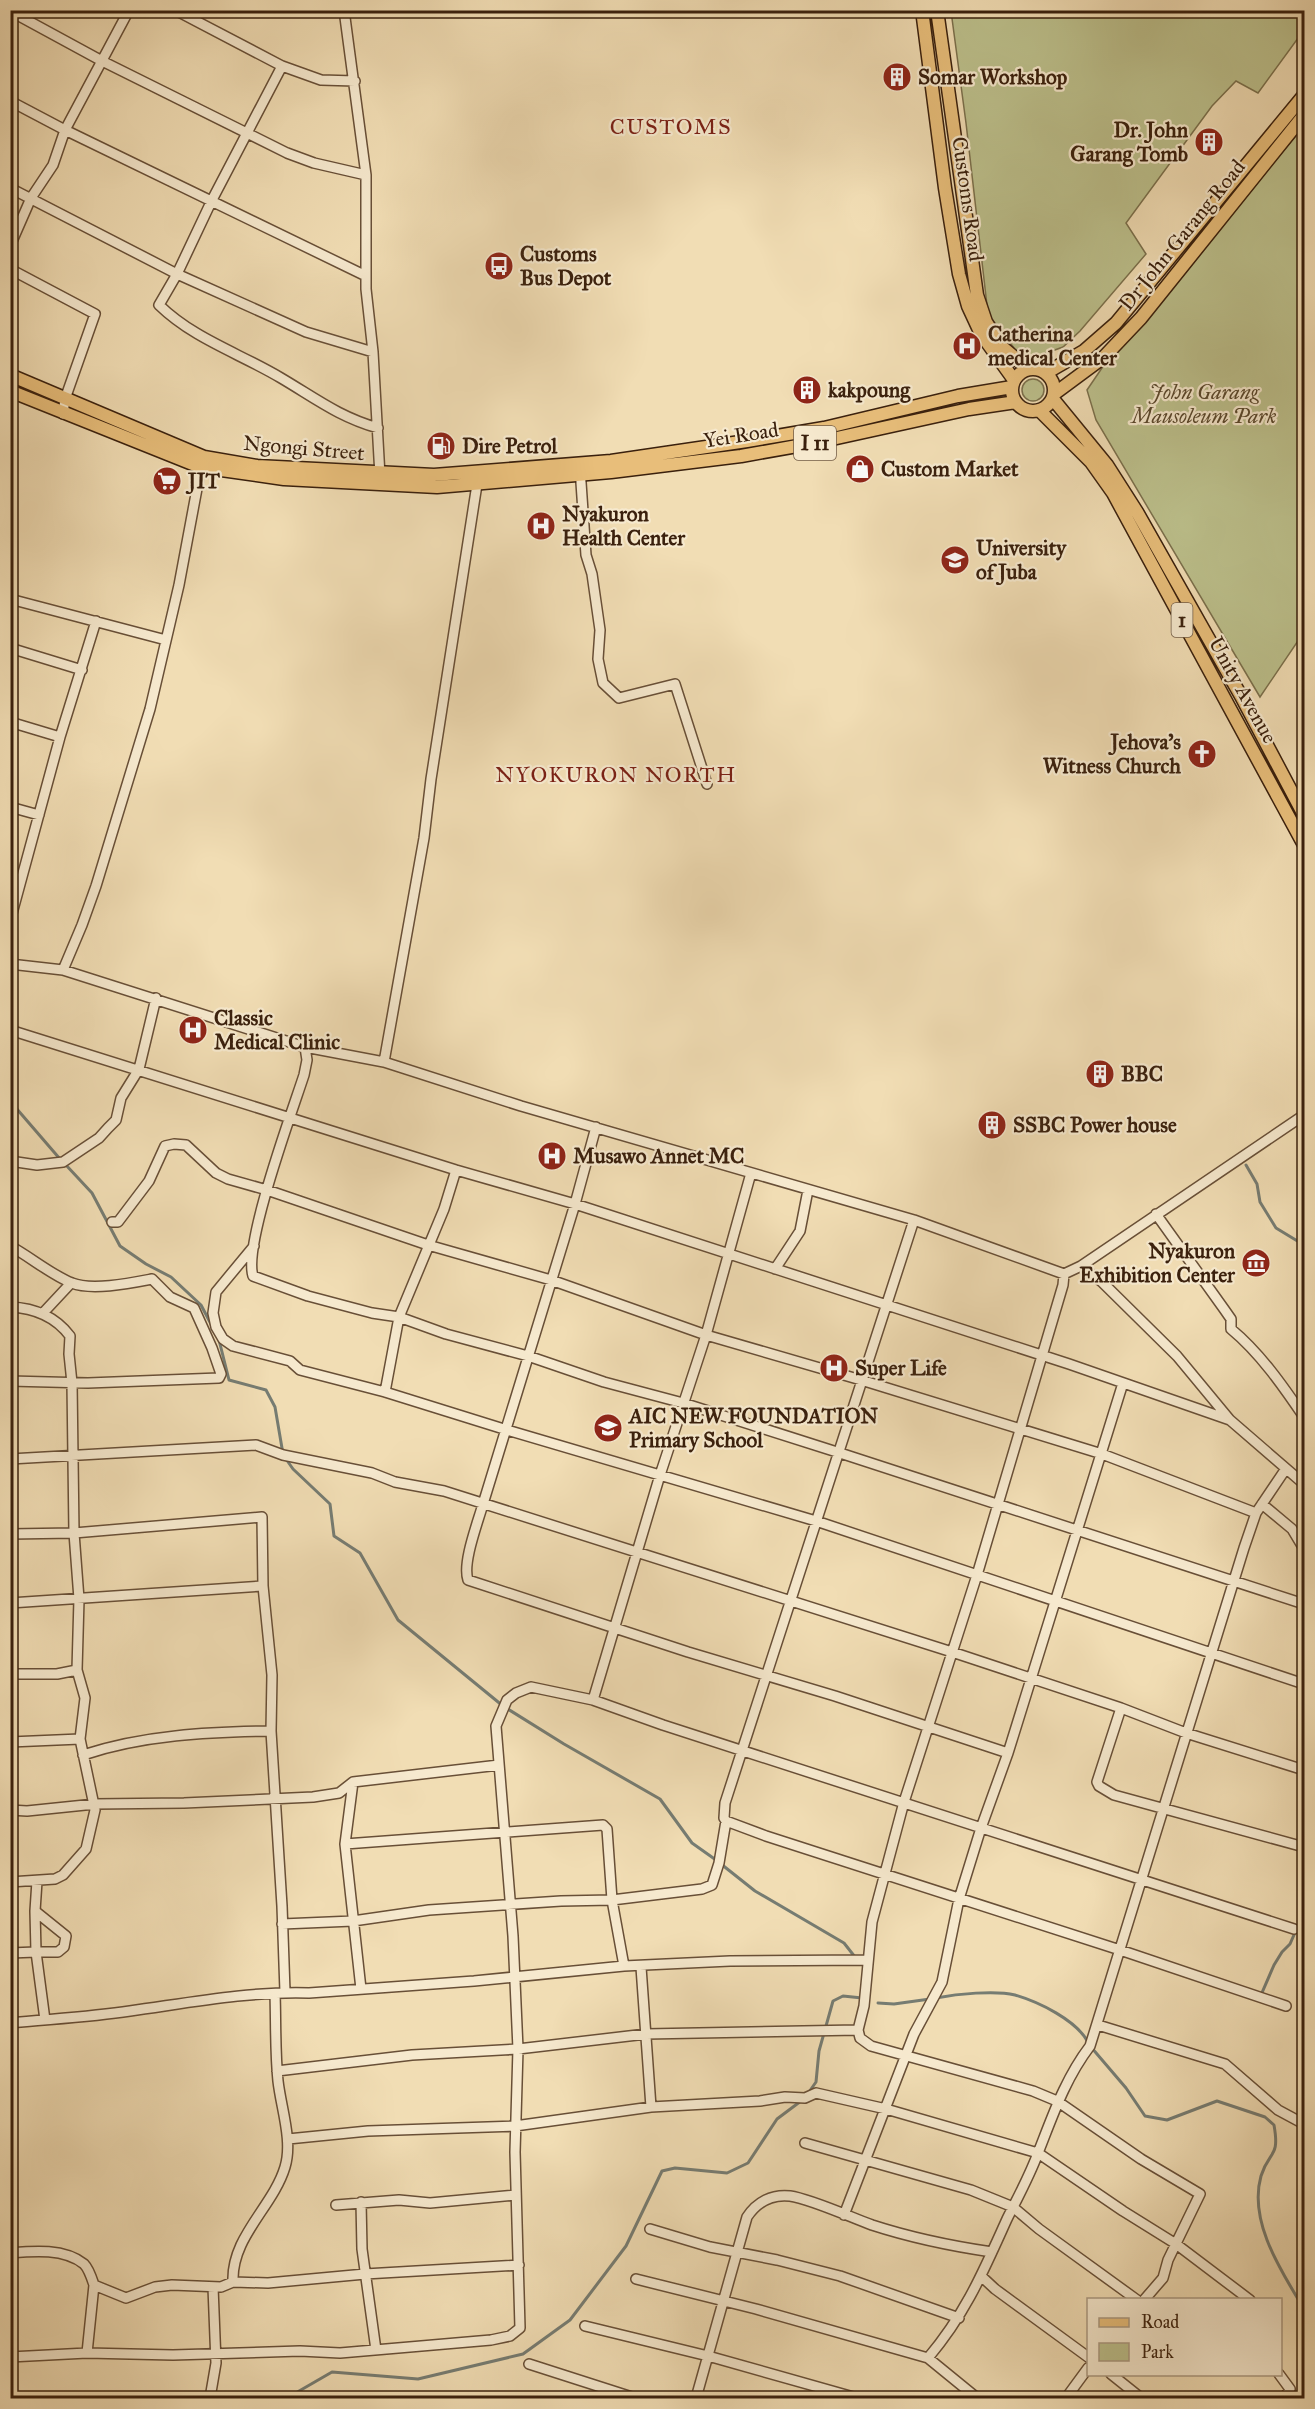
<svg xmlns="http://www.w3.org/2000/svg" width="1315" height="2409" viewBox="0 0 1315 2409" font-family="'IM FELL Great Primer',serif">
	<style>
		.green { fill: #bcc08c; stroke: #7b704c; stroke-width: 1.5 }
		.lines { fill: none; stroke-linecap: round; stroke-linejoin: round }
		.stream { stroke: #767c72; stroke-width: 3 }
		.minor-casing { stroke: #684f37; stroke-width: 12 }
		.major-casing { stroke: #3a200d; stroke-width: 15 }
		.minor { stroke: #f6e9ce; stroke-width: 9 }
		.major { stroke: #e8be7a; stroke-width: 12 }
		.labels { text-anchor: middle; stroke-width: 4.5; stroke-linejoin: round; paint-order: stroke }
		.shield { fill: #f6e9ce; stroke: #725c47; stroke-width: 1.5 }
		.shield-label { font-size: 20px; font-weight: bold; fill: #3a200d }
		.poi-label { font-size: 21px; font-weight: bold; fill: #3a200d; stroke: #f6e9ce; text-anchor: start }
		.street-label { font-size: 21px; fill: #3a200d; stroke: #f6e9ce }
		.park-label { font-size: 21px; font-style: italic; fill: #5a482d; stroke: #f6e9ce }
		.neighbourhood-label { font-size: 22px; letter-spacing: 1.5px; fill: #7a1f14; stroke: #f6e9ce }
	</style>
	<rect width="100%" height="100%" fill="#f1ddb4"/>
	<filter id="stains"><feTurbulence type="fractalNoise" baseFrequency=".00333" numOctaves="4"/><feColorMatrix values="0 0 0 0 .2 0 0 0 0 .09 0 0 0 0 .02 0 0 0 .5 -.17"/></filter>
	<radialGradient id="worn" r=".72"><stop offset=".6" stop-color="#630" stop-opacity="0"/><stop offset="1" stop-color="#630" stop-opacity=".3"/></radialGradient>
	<path class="green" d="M951,11H1304V30L1258,93L1236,81L1212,106L1126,223L1146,254L1080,331L1063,347L1024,361L988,314L966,123Z
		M1304,126V632L1260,697L1096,420L1087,390L1104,365Z
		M1022 390a11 11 0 1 1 22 0a11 11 0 1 1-22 0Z"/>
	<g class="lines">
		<path class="stream" d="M10,1101L60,1159
			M65,1164L92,1193L120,1246L146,1264L171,1277L201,1305L212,1326
			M1246,1165L1257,1184L1260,1202L1276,1228L1304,1245
			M219,1340L229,1380L266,1390L275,1407L283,1454
			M286,1459L293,1469L330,1504L334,1536L360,1553L398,1620L503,1706L564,1744L660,1799L692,1843L716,1860
			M721,1864L755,1891L844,1943L855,1957
			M1261,1995L1274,1965L1282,1952L1290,1944L1304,1912
			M936,1998C957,1994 995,1990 1015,1995C1039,2002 1076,2020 1088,2042
			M878,2003L894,2004L930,1999
			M1091,2047L1126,2088L1145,2116L1167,2120L1217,2101L1265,2117L1274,2125C1280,2159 1269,2150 1261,2176C1248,2222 1282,2272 1304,2309
			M809,2092L816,2082L819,2051L833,2001L843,1996L862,1998
			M287,2398L332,2372L418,2379L523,2354L570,2320L626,2246L662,2171L675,2168L727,2173L748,2163L777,2119L801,2101"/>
		<g class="minor-casing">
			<path id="minor" d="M175,10L282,66L321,80L355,81
				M344,10L366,175V289L373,352L380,476
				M10,11L102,61L287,153L314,163L366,175
				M282,66L212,200L177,274L159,305C194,339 239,353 281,378C315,398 339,417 378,428
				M10,101L65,130L366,276
				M10,188L177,274L306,332L373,352
				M10,246L31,198L53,165L65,130L129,10
				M10,269L95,314L65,399L63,414
				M580,468L586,555L592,574L600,630L598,659L603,683L619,698L675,684L707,784
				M10,599L166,640
				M10,648L82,670
				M10,722L60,737
				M10,807L39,815
				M10,921L60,737L96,621
				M10,964L63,970L305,1047L384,1062L521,1106L914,1220L1064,1274L1081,1266L1304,1115
				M63,970L82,925L96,886L150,709L179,585L202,462
				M10,1030L456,1170L575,1204L1069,1364L1230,1420
				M305,1047L307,1060L304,1075C292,1112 243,1245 253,1276L308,1296L372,1313L399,1317L444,1209L456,1170
				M384,1062L424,838L431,779L478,478
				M596,1127L575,1204L483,1504C478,1522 462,1563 468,1580L688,1652L835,1696L1008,1753
				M10,1161L37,1165L63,1162L99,1138L108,1128L116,1120L121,1098L139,1069L156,998
				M1156,1214L1224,1309L1231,1319V1329C1260,1353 1283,1386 1304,1417
				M914,1220L725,1803L724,1818L726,1821L766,1836L1120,1950L1286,2006
				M112,1222H118L149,1181L165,1146L174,1144L186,1145L216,1173L228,1179L267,1190L428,1245L551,1280L706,1335L861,1380L1102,1454L1256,1513
				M10,1246C29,1256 53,1276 72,1283C92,1291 131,1283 152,1279L170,1297L194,1308L212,1348L221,1374L219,1378L88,1383L10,1381
				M254,1246L216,1292L213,1313L216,1327L223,1339L233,1346L290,1361L300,1370L385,1392L507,1430L816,1521L1304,1684
				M1081,1266L1102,1282L1177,1356L1230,1420L1304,1484
				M775,1269L800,1231L808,1190
				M1064,1274L1063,1285L977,1575L904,1802L872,1922L864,2006L858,2030L860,2038L871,2046L1033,2091L1057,2101L1141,2159L1200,2194L1168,2260L1163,2278L1144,2300
				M10,1307C34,1308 55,1316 70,1336L69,1354L72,1383L74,1533L79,1599L77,1670L85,1698L80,1739L95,1810L86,1849L63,1875L55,1879L10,1882
				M43,1313L71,1283
				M385,1392L399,1317L446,1334L528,1356L604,1382L683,1403L840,1453L1304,1604
				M10,1459L256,1445L283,1455L372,1473L395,1482L444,1491L952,1652L1121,1708L1186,1733L1304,1770
				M1262,1504L1292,1529L1304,1549
				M10,1534L74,1533L262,1517L263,1586L272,1675L271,1731L282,1906L285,1992
				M10,1603L263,1586
				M10,1674H57L77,1670
				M593,1700L660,1475L706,1335L751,1173
				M1121,1708L1097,1782L1099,1786L1114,1795L1304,1847
				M10,1742L80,1739
				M83,1755C143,1735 208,1732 271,1731
				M353,1782L345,1844L361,1989
				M10,1810L27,1811L95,1804L184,1803L313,1797L339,1793L353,1782L499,1765
				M345,1844L603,1825L607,1829L612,1900L624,1966
				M37,1881L35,1911L66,1936L64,1947L58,1952H36L45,2020
				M282,1924L353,1921L429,1910L561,1901L612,1900L702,1889L712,1885L719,1863L726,1821
				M10,1953L36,1952L35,1911
				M641,1967L651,2107
				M10,2023C50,2019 90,2017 130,2011C188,2003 249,1991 309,1993L474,1981L624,1966L730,1961L867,1960
				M1098,2025L1225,2064L1278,2110L1304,2124
				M277,2071L412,2055L518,2049L646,2034L858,2030
				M288,2139L368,2131L515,2126L651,2107L760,2101L785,2097L805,2098L816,2093L886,2109L1038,2153L1123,2211L1176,2244L1250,2300
				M805,2143L971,2190L1013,2207L1039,2229L1137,2300
				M361,2202L362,2249L376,2350
				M336,2205L399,2200L430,2203L516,2195
				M844,2215L914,2034L942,1982L959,1899L981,1828L1008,1753L1123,1383
				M650,2229L710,2247L777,2260L840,2276L959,2318
				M10,2253C33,2251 64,2248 84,2264C89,2269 92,2279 94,2285L126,2298L155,2287L172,2285L221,2287L233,2282L268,2283L365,2274L519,2265
				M981,2276L995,2289L1088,2357
				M636,2279L756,2309L928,2358L977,2398
				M233,2282C231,2237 273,2207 285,2167C293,2141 281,2108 278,2081C275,2052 276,2023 275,1994
				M585,2326L708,2356L857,2398
				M87,2353L173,2355L300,2351L340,2353L491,2340L510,2336L520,2328L515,2152L518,2049L513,1936L496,1726L507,1700L516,1693L531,1687L593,1700L663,1725L1294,1929
				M10,2357L87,2353L94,2285
				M928,2358C966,2313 983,2272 1007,2219C1018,2197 1030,2175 1038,2153C1053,2115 1065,2079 1090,2046L1244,1548L1256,1513L1285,1470
				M529,2364L635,2398
				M1111,2374L1141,2398
				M1279,2374L1290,2389L1284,2398
				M210,2398L216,2363L213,2287
				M696,2398L747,2217C757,2202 772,2194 790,2196C811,2199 850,2217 872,2225C912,2238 951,2246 992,2252
				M1066,2398L1088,2368"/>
		</g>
		<g class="major-casing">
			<path id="major" d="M922,10L945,188L959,274L968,306L981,334L1014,380
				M937,10L977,295L986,322L1001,346L1028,369
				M1012 390a21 21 0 1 1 42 0a21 21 0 1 1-42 0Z
				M1046,373L1084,351L1116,323L1304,95
				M10,375L204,457L257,466L434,475L611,461L747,441L824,428L958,396L1012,387
				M10,391L200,467L284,479L437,487L611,472L741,456L814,443L969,409L1016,402
				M1054,394L1104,357L1141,318L1304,115
				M1053,399L1107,465L1137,512L1241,696L1304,815
				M1039,410L1091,462L1113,493L1304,845"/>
		</g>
		<use href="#minor" class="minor"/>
		<use href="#major" class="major"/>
	</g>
	<defs>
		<g id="building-disc" transform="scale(1.5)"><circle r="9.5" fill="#8f2418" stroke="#f6e9ce"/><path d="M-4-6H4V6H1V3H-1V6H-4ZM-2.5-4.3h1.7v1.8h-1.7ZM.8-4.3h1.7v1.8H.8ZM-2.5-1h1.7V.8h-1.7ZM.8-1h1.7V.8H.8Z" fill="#fff"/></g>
		<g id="bus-disc" transform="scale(1.5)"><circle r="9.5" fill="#8f2418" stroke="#f6e9ce"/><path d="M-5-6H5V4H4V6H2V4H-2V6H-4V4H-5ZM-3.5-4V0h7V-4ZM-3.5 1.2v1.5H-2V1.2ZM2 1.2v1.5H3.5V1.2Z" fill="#fff"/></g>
		<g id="hospital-disc" transform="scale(1.5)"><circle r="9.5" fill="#8f2418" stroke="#f6e9ce"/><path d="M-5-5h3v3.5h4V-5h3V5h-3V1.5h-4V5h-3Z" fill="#fff"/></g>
		<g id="fuel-disc" transform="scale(1.5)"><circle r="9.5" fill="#8f2418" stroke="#f6e9ce"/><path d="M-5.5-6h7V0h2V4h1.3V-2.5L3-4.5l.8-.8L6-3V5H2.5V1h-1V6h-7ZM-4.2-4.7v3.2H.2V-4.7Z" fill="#fff"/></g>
		<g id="shop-disc" transform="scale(1.5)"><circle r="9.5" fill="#8f2418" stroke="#f6e9ce"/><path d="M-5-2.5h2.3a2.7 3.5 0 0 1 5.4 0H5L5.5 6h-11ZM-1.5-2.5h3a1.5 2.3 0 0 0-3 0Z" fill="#fff"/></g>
		<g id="supermarket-disc" transform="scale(1.5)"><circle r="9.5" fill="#8f2418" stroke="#f6e9ce"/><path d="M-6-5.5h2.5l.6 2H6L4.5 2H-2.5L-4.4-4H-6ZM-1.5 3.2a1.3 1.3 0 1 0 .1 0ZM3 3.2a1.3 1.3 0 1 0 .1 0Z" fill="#fff"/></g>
		<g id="university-disc" transform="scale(1.5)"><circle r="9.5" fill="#8f2418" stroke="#f6e9ce"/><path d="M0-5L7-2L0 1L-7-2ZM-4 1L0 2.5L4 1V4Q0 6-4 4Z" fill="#fff"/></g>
		<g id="church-disc" transform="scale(1.5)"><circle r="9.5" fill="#8f2418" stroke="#f6e9ce"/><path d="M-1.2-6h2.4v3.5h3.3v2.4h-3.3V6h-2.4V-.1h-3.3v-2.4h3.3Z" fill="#fff"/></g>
		<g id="museum-disc" transform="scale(1.5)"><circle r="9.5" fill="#8f2418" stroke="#f6e9ce"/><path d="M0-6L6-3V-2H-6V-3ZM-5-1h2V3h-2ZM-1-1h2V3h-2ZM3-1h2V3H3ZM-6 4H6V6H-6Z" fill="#fff"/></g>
		<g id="school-disc" transform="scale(1.5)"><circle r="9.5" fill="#8f2418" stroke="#f6e9ce"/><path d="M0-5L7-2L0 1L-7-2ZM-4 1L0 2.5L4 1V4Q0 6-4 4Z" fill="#fff"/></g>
	</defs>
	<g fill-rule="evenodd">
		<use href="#building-disc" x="897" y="77"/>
		<use href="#building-disc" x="1209" y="142"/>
		<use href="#bus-disc" x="499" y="266"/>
		<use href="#hospital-disc" x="967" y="346"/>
		<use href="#building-disc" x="807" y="390"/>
		<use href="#fuel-disc" x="441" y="446"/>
		<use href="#shop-disc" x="860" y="469"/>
		<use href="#supermarket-disc" x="167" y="481"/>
		<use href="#hospital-disc" x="541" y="526"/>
		<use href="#university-disc" x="955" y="560"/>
		<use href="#church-disc" x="1202" y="754"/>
		<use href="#hospital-disc" x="193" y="1030"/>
		<use href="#building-disc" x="1100" y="1074"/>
		<use href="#building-disc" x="992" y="1125"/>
		<use href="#hospital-disc" x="552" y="1156"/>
		<use href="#museum-disc" x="1256" y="1263"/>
		<use href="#hospital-disc" x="834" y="1368"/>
		<use href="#school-disc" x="608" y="1428"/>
	</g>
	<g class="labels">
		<g class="shield">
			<rect x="794" y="426" width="42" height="34" rx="4.5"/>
			<rect x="1171.5" y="603" width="21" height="34" rx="4.5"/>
		</g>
		<g class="shield-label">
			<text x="815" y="450">I 11</text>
			<text x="1182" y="627">1</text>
		</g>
		<g class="poi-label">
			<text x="918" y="84">Somar Workshop</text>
			<text x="1188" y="137" text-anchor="end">Dr. John<tspan x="1188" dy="24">Garang Tomb</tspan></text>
			<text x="520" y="261">Customs<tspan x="520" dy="24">Bus Depot</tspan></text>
			<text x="988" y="341">Catherina<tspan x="988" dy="24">medical Center</tspan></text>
			<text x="828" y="397">kakpoung</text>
			<text x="462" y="453">Dire Petrol</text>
			<text x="881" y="476">Custom Market</text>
			<text x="188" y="488">JIT</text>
			<text x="562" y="521">Nyakuron<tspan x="562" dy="24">Health Center</tspan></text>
			<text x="976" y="555">University<tspan x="976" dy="24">of Juba</tspan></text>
			<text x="1181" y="749" text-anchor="end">Jehova's<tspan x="1181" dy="24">Witness Church</tspan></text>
			<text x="214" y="1025">Classic<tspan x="214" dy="24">Medical Clinic</tspan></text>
			<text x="1121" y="1081">BBC</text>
			<text x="1013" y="1132">SSBC Power house</text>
			<text x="573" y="1163">Musawo Annet MC</text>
			<text x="1235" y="1258" text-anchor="end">Nyakuron<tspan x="1235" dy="24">Exhibition Center</tspan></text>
			<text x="855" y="1375">Super Life</text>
			<text x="629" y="1423">AIC NEW FOUNDATION<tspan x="629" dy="24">Primary School</tspan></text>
		</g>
		<g class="street-label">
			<text transform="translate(968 199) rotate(82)" y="7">Customs Road</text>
			<text transform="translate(1182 235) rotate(-51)" y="7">Dr John Garang Road</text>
			<text transform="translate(741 435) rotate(-9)" y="7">Yei Road</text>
			<text transform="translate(304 448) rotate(5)" y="7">Ngongi Street</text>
			<text transform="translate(1243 690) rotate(61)" y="7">Unity Avenue</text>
		</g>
		<g class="park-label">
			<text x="1204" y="399">John Garang<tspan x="1204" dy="24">Mausoleum Park</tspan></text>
		</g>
		<g class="neighbourhood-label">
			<text x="671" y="134">CUSTOMS</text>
			<text x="616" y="782">NYOKURON NORTH</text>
		</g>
	</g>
	<rect width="1315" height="2409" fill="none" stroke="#f1ddb4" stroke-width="36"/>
	<rect x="12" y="12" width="1291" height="2385" fill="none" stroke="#3a200d" stroke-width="3"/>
	<rect x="18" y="18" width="1279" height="2373" fill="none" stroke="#3a200d" stroke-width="1.5"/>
	<rect x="1087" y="2298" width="195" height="78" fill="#f6e9ce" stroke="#ab9981" stroke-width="1.5"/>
	<rect x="1099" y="2318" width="30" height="9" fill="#e8be7a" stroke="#ab9981" stroke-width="1.5"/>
	<text x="1141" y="2328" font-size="18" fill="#3a200d">Road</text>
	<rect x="1099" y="2343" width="30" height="18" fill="#bcc08c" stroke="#ab9981" stroke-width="1.5"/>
	<text x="1141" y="2358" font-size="18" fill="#3a200d">Park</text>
	<rect width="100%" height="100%" filter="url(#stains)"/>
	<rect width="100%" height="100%" fill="url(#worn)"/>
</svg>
